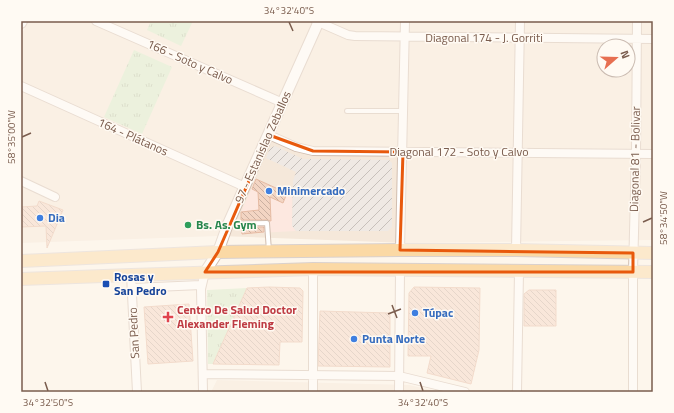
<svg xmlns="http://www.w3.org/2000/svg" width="674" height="413" viewBox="0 0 674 413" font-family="'Titillium Web',sans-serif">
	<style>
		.residential { fill: #f5e8da; fill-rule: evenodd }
		.commercial { fill: #fde8e0 }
		.industrial { fill: url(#industrial-furrows) }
		.grass { fill: url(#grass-tufts) }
		.building { fill: url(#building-back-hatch); stroke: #e6bba3 }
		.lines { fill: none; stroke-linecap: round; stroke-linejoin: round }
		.service-casing { stroke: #d1beb0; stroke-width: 6 }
		.minor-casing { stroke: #d1beb0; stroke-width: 10 }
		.tertiary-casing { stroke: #d1beb0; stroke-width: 12 }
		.primary-casing { stroke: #dad1cd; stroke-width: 14 }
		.service { stroke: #fff; stroke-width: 4 }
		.minor { stroke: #fff; stroke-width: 8 }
		.tertiary { stroke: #fff; stroke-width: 10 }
		.primary { stroke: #fbd9a5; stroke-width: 12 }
		.marked { fill: none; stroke: #e8590c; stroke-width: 3; stroke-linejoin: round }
		.ticks { fill: none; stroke: #7a5c4d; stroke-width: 1.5 }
		.shop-dot { fill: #3f7fe0; stroke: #fffaf3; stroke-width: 1.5 }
		.leisure-dot { fill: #2e9e5b; stroke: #fffaf3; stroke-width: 1.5 }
		.transit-dot { fill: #1a4fb4; stroke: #fffaf3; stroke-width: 1.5 }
		.health-dot { fill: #e0444e; stroke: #fffaf3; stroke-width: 1.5 }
		.labels { text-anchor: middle; stroke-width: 3; stroke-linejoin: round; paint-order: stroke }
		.street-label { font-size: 12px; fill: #7a5c4d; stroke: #fffaf3 }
		.shop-label { font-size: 12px; font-weight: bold; fill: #366cbe; stroke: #fffaf3; text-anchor: start }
		.leisure-label { font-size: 12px; font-weight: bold; fill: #27864d; stroke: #fffaf3; text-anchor: start }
		.transit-label { font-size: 12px; font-weight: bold; fill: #164399; stroke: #fffaf3; text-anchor: start }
		.health-label { font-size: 12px; font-weight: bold; fill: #be3a42; stroke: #fffaf3; text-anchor: start }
		.neatline { fill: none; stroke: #7a5c4d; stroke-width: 1.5 }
		.ticks-label { font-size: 10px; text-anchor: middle; fill: #7a5c4d }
	</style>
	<defs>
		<pattern id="industrial-furrows" width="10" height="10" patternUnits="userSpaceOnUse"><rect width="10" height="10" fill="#efe9e4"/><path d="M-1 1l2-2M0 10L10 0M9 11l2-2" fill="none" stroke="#c7c0bb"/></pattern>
		<pattern id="grass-tufts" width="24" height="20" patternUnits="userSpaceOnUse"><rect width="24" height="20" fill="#d8ecc9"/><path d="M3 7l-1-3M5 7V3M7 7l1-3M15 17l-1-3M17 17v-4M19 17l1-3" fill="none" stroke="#b4c2a5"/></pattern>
		<pattern id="building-back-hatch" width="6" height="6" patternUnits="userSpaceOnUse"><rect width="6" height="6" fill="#f3d5c3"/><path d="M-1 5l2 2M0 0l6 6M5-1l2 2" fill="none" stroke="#cab0a1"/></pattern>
	</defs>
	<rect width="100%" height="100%" fill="#fdf6ec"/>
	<path class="residential" d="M28,21H653V240L408,243L219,236L21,243V36ZM604,46H628V70H604Z
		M217,380L409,385L440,392H211Z"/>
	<path class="commercial" d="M256,179L292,195V226L296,231L241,234V212Z"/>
	<path class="industrial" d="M275,146L303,159L389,160L392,163V227L388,231H296L292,226L293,181L296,172L266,158L270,148Z"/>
	<path class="grass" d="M151,21H193L181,46L147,30Z
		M134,50L172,67L142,134L104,117Z
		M247,288L213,364H208L207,290Z"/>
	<path class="building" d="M256,179L287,193L283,203L270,197L271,221L267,220H241V212L259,210L258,192L252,189Z
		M39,201L63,210L47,248L46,226L21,227V207L37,206Z
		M241,227H264V232L242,234Z
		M269,287L300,288L303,291L302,342H280L279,365L213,364L247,288Z
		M414,287L480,288L479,350L471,384L427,373L431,356H408L409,293Z
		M529,290H556V326H524V294Z
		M189,304L193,361L148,364L144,307Z
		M320,311L390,313V367L318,366Z"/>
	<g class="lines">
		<g class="service-casing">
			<path id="service" d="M347,111H403
				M230,224L267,223L269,251"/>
		</g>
		<g class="minor-casing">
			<path id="minor" d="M96,21L283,103
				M316,21L348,35L355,36L653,39
				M21,86L245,187
				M269,135L296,147L313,151L653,154
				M21,181L55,197
				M400,250L405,21
				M516,250L520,21
				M313,269V392
				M131,275L137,392
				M132,288L201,285
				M203,374L399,376L465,392
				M203,392L201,289L205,272
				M399,392L400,270
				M517,392L519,271
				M633,392V272L636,154L637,21"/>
		</g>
		<g class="tertiary-casing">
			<path id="tertiary" d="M21,23L22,21
				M205,272L218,252L228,224L319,21"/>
		</g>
		<g class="primary-casing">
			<path id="primary" d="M21,261L218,252L400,250H516L653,253
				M21,279L131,275L313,269L653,272"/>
		</g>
		<use href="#service" class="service"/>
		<use href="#minor" class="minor"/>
		<use href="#tertiary" class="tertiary"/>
		<use href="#primary" class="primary"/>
	</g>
	<path d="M0 0H674V413H0ZM269,135L313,151L403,152L400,250L633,253V272H205L218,252Z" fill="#fdf6ec" fill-opacity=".55" fill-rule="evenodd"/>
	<path class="marked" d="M269,135L313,151L403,152L400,250L633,253V272H205L218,252Z"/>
	<path class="ticks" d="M289,22L293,31M22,137L31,133M643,222L652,218M392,305L397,318M388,314L401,309M45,382L48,391M420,382L423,391"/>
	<g class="shop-dot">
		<circle cx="269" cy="191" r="4"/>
		<circle cx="40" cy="218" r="4"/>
		<circle cx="415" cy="313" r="4"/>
		<circle cx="354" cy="339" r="4"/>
	</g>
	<circle class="leisure-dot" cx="188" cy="225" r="4"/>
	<rect class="transit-dot" x="102" y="280" width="8" height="8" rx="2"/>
	<path class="health-dot" d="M166 311h4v4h4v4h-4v4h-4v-4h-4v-4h4z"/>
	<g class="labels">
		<g class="street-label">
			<text x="484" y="42">Diagonal 174 - J. Gorriti</text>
			<text transform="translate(190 62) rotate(24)" y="4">166 - Soto y Calvo</text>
			<text transform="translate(133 137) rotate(24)" y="4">164 - Plátanos</text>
			<text transform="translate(263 147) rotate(-66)" y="4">97 - Estanislao Zeballos</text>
			<text x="459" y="156">Diagonal 172 - Soto y Calvo</text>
			<text transform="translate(635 159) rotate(-89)" y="4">Diagonal 81 - Bolivar</text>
			<text transform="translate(134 333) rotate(-93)" y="4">San Pedro</text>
		</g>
		<g class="shop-label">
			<text x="277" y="195">Minimercado</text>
			<text x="48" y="222">Dia</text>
			<text x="423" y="317">Túpac</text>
			<text x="362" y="343">Punta Norte</text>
		</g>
		<g class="leisure-label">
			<text x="196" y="229">Bs. As. Gym</text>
		</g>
		<g class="transit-label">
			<text x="114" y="281">Rosas y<tspan x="114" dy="14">San Pedro</tspan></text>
		</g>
		<g class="health-label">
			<text x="177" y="314">Centro De Salud Doctor<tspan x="177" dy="14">Alexander Fleming</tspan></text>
		</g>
	</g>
	<rect width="674" height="413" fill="none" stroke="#fffaf3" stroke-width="44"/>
	<g transform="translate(616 58) rotate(70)"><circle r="19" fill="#fffaf3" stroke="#cabbb1"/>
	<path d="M0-3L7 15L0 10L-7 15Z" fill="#e76f51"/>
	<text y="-6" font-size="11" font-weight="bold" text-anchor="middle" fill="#7a5c4d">N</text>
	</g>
	<rect x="22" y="22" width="630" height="369" class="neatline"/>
	<g class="ticks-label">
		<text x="289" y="14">34°32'40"S</text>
		<text transform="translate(11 137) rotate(-90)" y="4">58°35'00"W</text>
		<text transform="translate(663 218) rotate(-90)" y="4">58°34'50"W</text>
		<text x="48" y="406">34°32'50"S</text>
		<text x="423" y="406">34°32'40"S</text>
	</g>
</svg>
